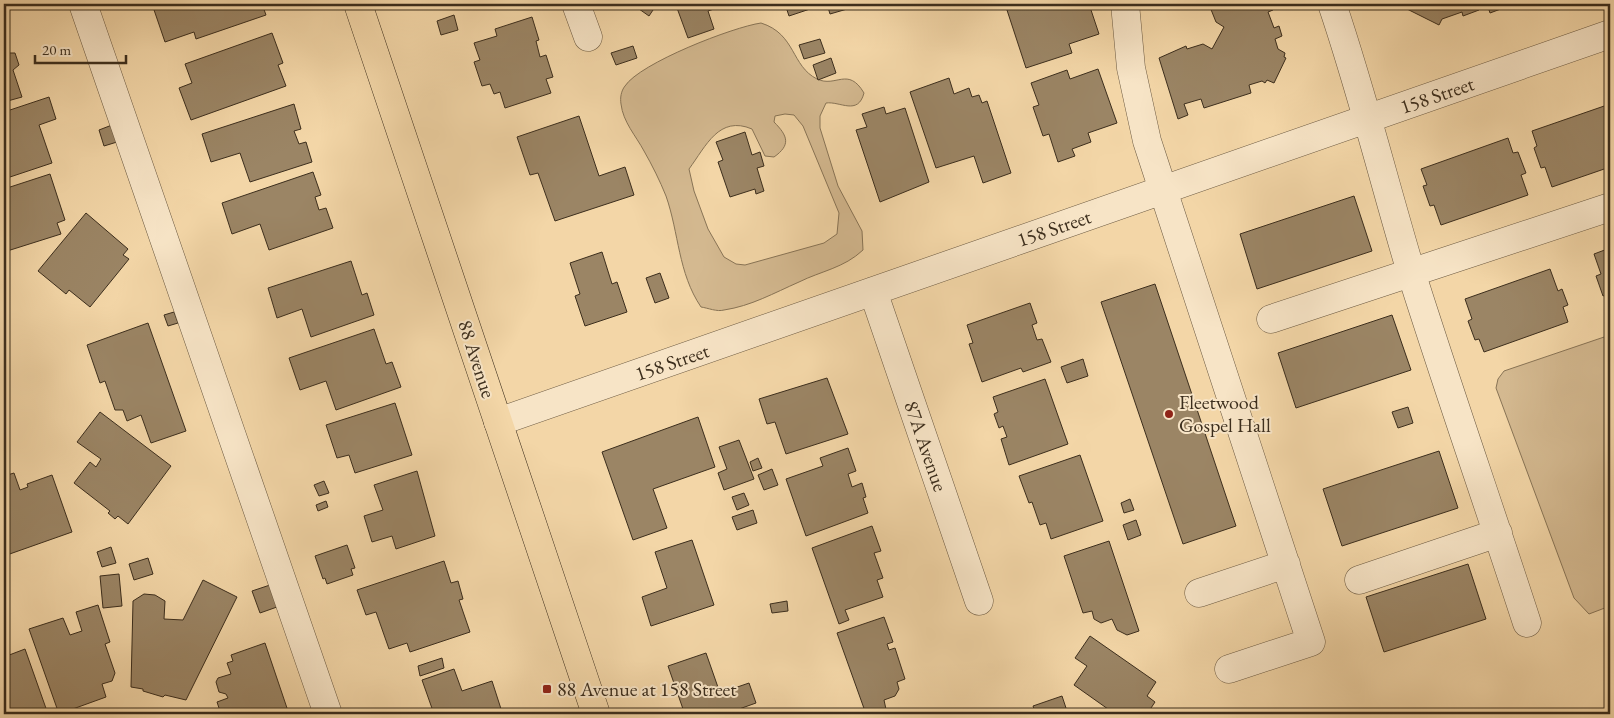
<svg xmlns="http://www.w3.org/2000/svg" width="1614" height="718" viewBox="0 0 1614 718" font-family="'EB Garamond',serif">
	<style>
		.green { fill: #d4b990; stroke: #887456; fill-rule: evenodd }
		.building { fill: #9b8565; stroke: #3c2e1d }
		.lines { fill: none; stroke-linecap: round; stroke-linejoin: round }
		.minor-casing { stroke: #6a5840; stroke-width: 29 }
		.major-casing { stroke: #3c2e1d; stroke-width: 29 }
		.minor { stroke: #f7e4c6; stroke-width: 28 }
		.major { stroke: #f3d6a7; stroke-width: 28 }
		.poi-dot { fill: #8f2418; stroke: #f7e4c6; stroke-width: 2 }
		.labels { text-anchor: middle; stroke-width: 4; stroke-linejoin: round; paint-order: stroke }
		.street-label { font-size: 20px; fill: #3c2e1d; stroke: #f7e4c6 }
		.poi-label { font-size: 20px; fill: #3c2e1d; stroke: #f7e4c6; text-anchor: start }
	</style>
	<rect width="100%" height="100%" fill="#f3d6a7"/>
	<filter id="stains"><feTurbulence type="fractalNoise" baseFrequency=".004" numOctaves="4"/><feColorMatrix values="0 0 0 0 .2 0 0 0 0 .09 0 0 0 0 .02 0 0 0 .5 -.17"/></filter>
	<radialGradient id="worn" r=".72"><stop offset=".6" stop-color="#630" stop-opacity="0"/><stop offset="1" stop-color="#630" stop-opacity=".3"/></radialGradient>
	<path class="green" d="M761,23C796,34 791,66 817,79C836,88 848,66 864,93C858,116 840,101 826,103L820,116V128L838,186L862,231L863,250C844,268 821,271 799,282C774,293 751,306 724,310C717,312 708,308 701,307C678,273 679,233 666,196C660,181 652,165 644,151C636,136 623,122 621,104C620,98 621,91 625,86C640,63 733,27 761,23ZM785,114L794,115L803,126L839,213L837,234L824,243L745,265L736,264L724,257L708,229L694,191L689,169C706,146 719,115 752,129L765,156L774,157C791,145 788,136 774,122L775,116Z
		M1610,335V606L1589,614L1574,598L1496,388L1498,379L1504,371Z"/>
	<path class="building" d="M152,4H262L266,15L196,39L194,32L165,42Z
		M632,4H657L649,16Z
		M679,4H729L708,11L714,29L688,38L677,8Z
		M785,4H818L819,6L789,16Z
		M827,4H853L854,7L830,14Z
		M1005,4H1089L1099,34L1069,44L1072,53L1026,68Z
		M1205,4H1270L1273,10L1268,12L1274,28L1279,26L1282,36L1275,39L1278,49L1285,53L1284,57L1286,58L1274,83L1267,80L1265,83L1262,81L1249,85L1251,93L1204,108L1201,99L1184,104L1188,115L1178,119L1159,58L1186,46L1187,49L1203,44L1212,49L1224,27L1216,22L1210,7L1207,8Z
		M1410,4H1504L1506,7L1490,13L1487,4L1478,7L1479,10L1463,16L1462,12L1442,19L1439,25L1407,9Z
		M4,5L9,19L4,21Z
		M454,15L458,30L441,35L437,21Z
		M532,17L539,40L536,41L540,57L546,55L553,77L546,79L551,93L505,108L500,92L494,94L490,84L482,86L474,62L480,60L474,43L497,36L495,29Z
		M272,33L283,63L278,65L286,86L191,120L179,88L192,83L185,64Z
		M820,39L825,53L804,59L799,45Z
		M4,41L8,53H15L19,65L13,70L22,97L4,102Z
		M633,46L637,58L616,65L611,53Z
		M831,58L836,73L818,80L813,65Z
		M1098,69L1117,123L1088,133L1091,142L1072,149L1075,156L1058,162L1049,134L1043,136L1033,107L1039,105L1031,83L1067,70L1070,79Z
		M949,78L954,94L969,88L972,97L979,95L982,103L987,101L1011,173L983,183L974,156L936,168L910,92Z
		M49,97L56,119L39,125L52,163L4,179V112Z
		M294,104L301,129L294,131L299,144L306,142L312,162L250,182L240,153L211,162L202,134Z
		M1610,104V167L1552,187L1545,167L1541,168L1534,148L1537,146L1532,131Z
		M884,107L886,114L905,108L929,182L880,202L856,130L867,127L862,114Z
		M579,116L599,176L625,167L634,195L555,221L538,173L530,175L517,137Z
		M112,125L117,142L104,146L99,130Z
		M745,132L752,155L760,152L764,166L757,168L764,191L756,194L755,189L730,197L718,162L723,160L716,142Z
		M1508,138L1513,153L1518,152L1526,173L1521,175L1528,195L1441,225L1434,205L1430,206L1423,186L1427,185L1421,169Z
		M313,172L321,195L315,197L319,210L326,208L333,228L269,250L260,224L232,234L222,203Z
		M50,174L65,220L57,223L61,234L4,252V189Z
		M1354,196L1372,251L1257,289L1240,234Z
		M86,213L128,249L123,255L129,259L90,307L69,290L66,294L38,271Z
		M1610,248V302L1608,294L1603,296L1596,276L1601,274L1594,254Z
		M602,252L612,284L617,282L627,312L585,326L575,296L580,294L570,263Z
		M351,261L362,295L367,293L374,315L311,337L302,309L277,318L268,288Z
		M1550,269L1558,291L1562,289L1568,305L1563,307L1568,322L1484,352L1479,339L1475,340L1468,321L1472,319L1465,299Z
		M660,273L669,298L655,303L646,278Z
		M1155,284L1236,526L1183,544L1101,302Z
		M1030,303L1037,323L1032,325L1037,340L1042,339L1051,362L1023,372L1021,368L982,382L969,344L973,343L967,325Z
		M174,312L178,323L168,326L164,315Z
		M1392,315L1411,370L1296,408L1278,353Z
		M148,323L186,431L151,443L141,415L127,421L123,410H115L105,381L100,383L87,345Z
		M374,329L386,364L392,362L401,387L336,410L326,381L300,390L289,358Z
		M1083,359L1088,376L1067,383L1061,367Z
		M827,378L848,434L786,454L775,422L767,424L759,399Z
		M1045,379L1068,444L1009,465L1001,439L1007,437L1003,426L999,428L994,414L998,412L993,397Z
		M395,403L412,455L355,473L349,455L337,458L326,425Z
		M1408,407L1413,423L1398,428L1392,412Z
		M100,412L171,466L128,524L118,516L115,519L108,513L110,511L74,483L90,462L96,467L101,459L77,442Z
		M698,417L715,467L653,489L667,528L633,540L602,452Z
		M739,440L754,479L724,490L718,473L727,469L719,447Z
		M848,448L856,471L848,474L852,487L862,483L866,497L863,498L868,513L806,536L786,479L823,466L820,458Z
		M1439,451L1458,508L1342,546L1323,489Z
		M1080,455L1103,521L1051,539L1046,523L1040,525L1032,502L1029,503L1019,476Z
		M758,458L762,468L753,471L750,462Z
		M772,469L778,485L764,490L758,475Z
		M417,471L435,536L396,549L392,536L372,542L364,516L383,510L374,485Z
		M14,473L20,490L28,487L27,484L52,475L72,532L4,556V476Z
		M324,481L329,493L319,496L314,485Z
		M744,493L749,505L737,510L732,497Z
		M1130,499L1134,510L1124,513L1121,503Z
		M326,501L328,507L318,511L316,505Z
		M753,510L757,523L737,530L732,517Z
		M1136,520L1141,535L1128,540L1123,525Z
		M872,526L881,551L874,553L883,578L877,580L883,597L845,610L849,620L839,624L812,548Z
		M692,540L714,605L651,626L642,597L667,588L655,552Z
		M1109,541L1139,631L1127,635L1117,630L1112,619L1101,623L1094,619L1092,611L1083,613L1064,556Z
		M347,545L355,568L351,569L353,575L327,584L325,578L323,579L315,556Z
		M111,547L116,563L102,567L97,552Z
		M148,558L153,574L134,580L129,564Z
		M444,561L451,583L458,581L463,599L459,600L470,632L410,652L407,643L389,649L376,612L366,615L357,590Z
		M1468,564L1486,619L1384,652L1366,597Z
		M119,574L122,606L103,608L100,576Z
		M203,580L237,597L186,700L165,695L163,697L143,691V689L131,687L133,601L144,594L155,595L165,601L164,619L183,620Z
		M270,585L277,607L260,613L252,591Z
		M787,601L788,611L772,613L770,604Z
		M98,605L110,642L105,644L115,673L112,681L102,684L106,697L59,714L29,629L63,618L70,635L82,631L76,612Z
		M884,617L893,642L887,644L889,650L895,648L905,679L897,682L899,689L895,696L884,700L887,714H866L837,633Z
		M1090,636L1156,682L1147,696L1155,702L1147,714H1140L1136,711L1134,714H1115L1074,685L1087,666L1075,658Z
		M265,643L289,714H221L217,702L228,698L226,694L219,692L216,682L218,678L231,674L227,663L233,661L231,655Z
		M25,649L48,714H4V657Z
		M706,653L720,693L749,683L756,703L725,714H678L677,711L683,709L668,666Z
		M442,658L444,668L420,676L418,666Z
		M454,669L462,691L492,681L502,712L494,714H434L422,680Z
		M1062,696L1068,714H1036L1033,706Z
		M928,710L954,711V714H928Z"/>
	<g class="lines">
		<g class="minor-casing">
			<path id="minor" d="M83,4L328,714
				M576,4L588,37
				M1125,4L1131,68L1147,141L1311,642L1229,669
				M1332,4C1362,92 1384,182 1411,272C1448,389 1489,506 1527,623
				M873,291L979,601
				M1271,319L1610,207
				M498,422L1610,34
				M1359,580L1498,533
				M1199,593L1286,564"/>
		</g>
		<g class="major-casing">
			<path id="major" d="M358,4L596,714"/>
		</g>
		<use href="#minor" class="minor"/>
		<use href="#major" class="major"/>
	</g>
	<g class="poi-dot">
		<circle cx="1169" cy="414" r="5"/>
		<rect x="542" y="684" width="10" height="10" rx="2.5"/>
	</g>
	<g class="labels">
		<g class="street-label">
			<text transform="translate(1437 95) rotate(-19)" y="7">158 Street</text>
			<text transform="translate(1054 228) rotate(-19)" y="7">158 Street</text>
			<text transform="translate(477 359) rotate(72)" y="7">88 Avenue</text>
			<text transform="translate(672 362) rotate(-19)" y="7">158 Street</text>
			<text transform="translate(926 446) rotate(71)" y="7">87A Avenue</text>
		</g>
		<g class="poi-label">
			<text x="1179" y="409">Fleetwood<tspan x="1179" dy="23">Gospel Hall</tspan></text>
			<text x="557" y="696">88 Avenue at 158 Street</text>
		</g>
	</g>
	<rect width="1614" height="718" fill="none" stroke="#f3d6a7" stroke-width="20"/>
	<rect x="5" y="5" width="1604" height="708" fill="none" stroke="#3c2e1d" stroke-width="2.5"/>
	<rect x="10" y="10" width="1594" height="698" fill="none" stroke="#3c2e1d"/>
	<path d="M35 55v8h91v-8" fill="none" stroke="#3c2e1d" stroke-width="2.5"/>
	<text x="42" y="55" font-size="15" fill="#3c2e1d" stroke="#f7e4c6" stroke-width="4" paint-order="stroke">20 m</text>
	<rect width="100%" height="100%" filter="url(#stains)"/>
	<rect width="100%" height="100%" fill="url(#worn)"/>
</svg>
